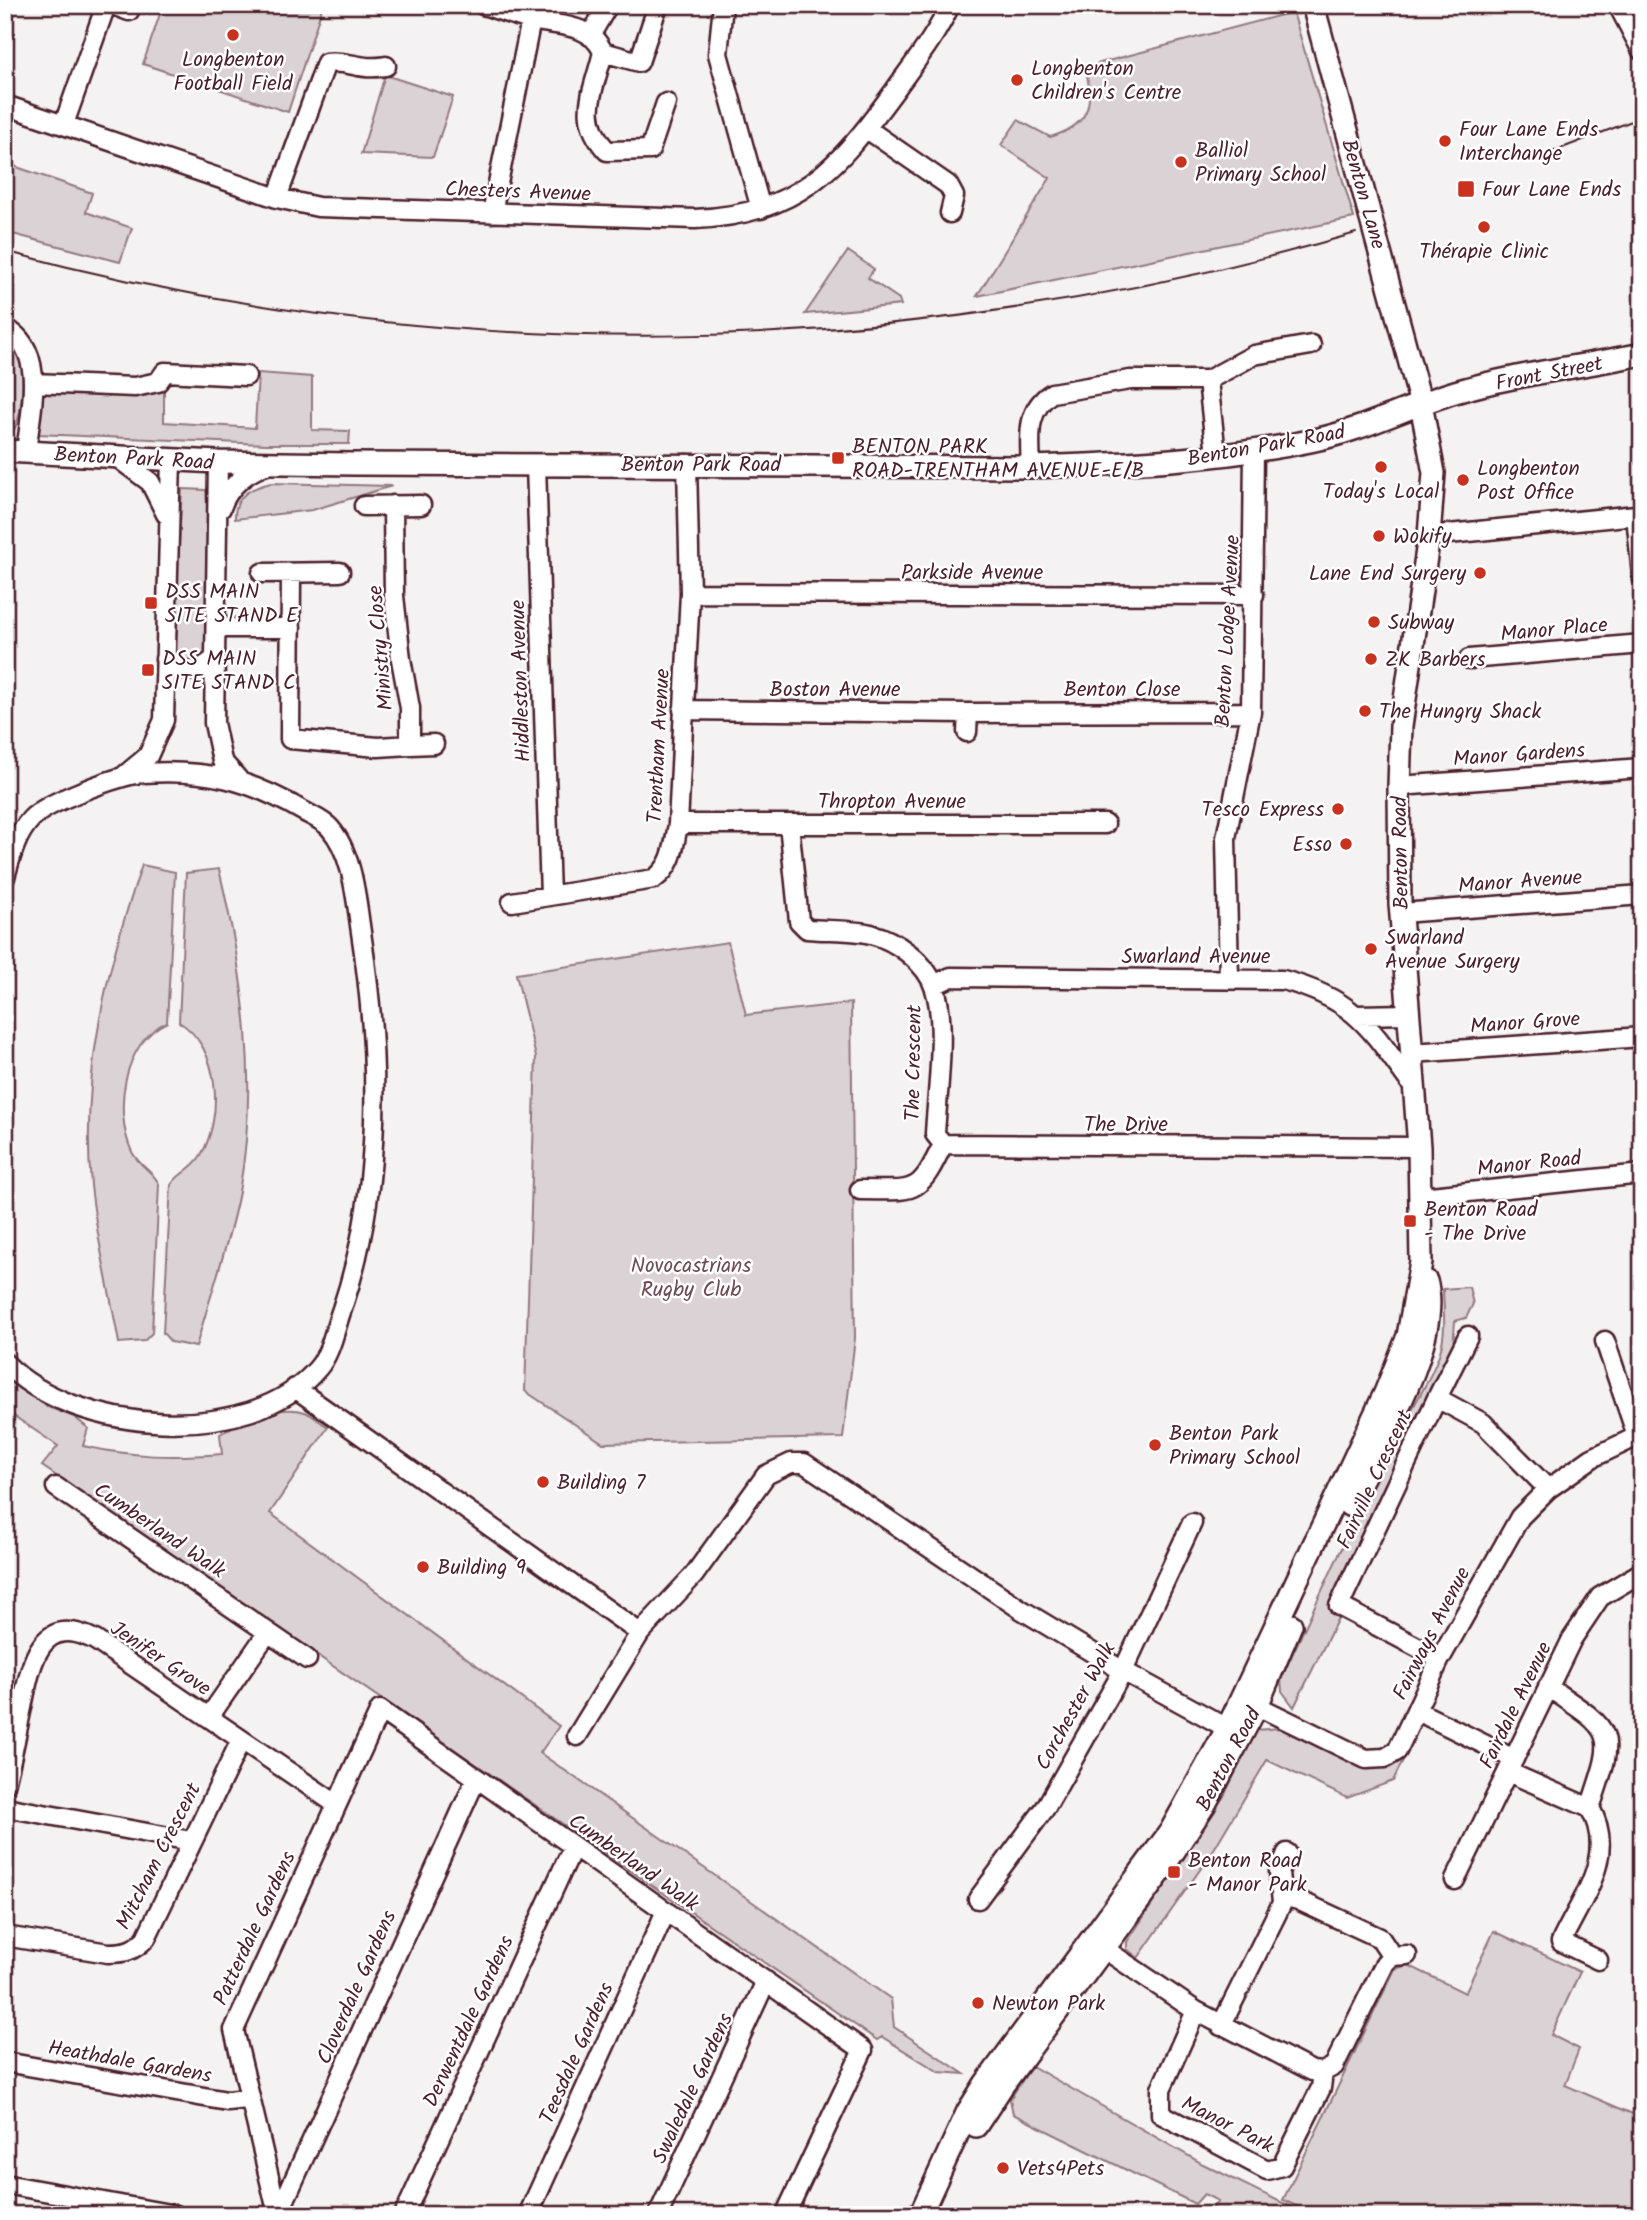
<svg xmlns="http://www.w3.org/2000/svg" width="1647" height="2220" viewBox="0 0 1647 2220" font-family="Kalam,sans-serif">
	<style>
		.green { fill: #dbd2d5; stroke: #927880; stroke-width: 2 }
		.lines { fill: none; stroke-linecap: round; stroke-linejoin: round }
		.minor-casing { stroke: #4a1f2b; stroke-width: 23 }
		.major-casing { stroke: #4a1f2b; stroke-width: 26 }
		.minor { stroke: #fff; stroke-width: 18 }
		.major { stroke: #fff; stroke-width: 21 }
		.tram { stroke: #4a1f2b; stroke-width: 2 }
		.poi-dot { fill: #c8321e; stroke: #fff; stroke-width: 2.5 }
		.labels { text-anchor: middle; stroke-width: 5; stroke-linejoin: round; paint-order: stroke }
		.poi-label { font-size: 21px; fill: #4a1f2b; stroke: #fff; text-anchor: start }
		.street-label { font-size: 21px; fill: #4a1f2b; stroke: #fff }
		.park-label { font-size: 21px; fill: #6e4c56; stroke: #fff }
	</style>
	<rect width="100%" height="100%" fill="#f4f2f2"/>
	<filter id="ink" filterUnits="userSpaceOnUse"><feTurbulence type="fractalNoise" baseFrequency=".0143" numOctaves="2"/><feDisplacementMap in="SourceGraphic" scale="14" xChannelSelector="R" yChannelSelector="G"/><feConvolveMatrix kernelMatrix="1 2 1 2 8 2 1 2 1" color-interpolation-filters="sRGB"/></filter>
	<g filter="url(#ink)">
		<path class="green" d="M163,5H323L288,112L143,64Z
			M1293,12L1354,218L977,296L1050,178L1001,145L1018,120L1050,137C1089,126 1095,104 1085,67Z
			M385,75L453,97L433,157L361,154Z
			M5,163L92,193L86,212L132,228L120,262L5,232Z
			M848,251L874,269L868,278L899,299L901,305L805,314Z
			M8,339C11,343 17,348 19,353C26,367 22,419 13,431L5,432Z
			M258,373L312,377V430L350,431L349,444H266L38,434L35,427L38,396L52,391L164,392V422L255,428Z
			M271,483L392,486L312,510L235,519C234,496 250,488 271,483Z
			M182,489L206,490L211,550L207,651L195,665L178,661L173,653Z
			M142,865L175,872L167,1022C123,1042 113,1111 132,1152C141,1168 153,1171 159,1184L152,1333L144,1341L119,1343C110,1291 96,1237 91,1185C81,1075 106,968 142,865Z
			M219,869C244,975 259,1084 239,1192C229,1244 210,1296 196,1347L171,1342L163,1333L171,1185C179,1172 191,1171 201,1155C224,1116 220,1047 179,1022L186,873Z
			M728,942L746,1015L851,1003L855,1338L843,1438L603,1443L525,1391L536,1057L516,974Z
			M1469,1287L1473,1304L1466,1318L1455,1321L1453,1347L1340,1614L1294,1707L1282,1691L1281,1679C1316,1603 1351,1527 1388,1452C1404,1420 1429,1385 1440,1352C1446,1333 1444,1309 1443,1289Z
			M5,1378L48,1407L74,1417L88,1428L83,1446C134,1457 171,1458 222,1454L220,1434C240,1422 280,1403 305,1412C313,1415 321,1423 328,1427L270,1513L559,1726L540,1753L891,1999L894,2027L964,2074L939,2072L882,2037L877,2040L42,1466L58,1446L5,1410Z
			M1280,1728C1317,1745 1364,1777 1404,1758L1393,1781L1347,1798L1267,1760L1211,1854L1138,1958L1127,1949V1942L1224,1796L1256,1730Z
			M1494,1931L1580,1972L1551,2035L1579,2049L1565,2085L1642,2118V2215H1316L1283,2200L1395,1969L1408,1965L1465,1993Z
			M1032,2066L1203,2164L1307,2215H1222L1211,2210L1218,2201L1204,2194L1195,2204L1013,2114L1010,2099Z"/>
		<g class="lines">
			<g class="minor-casing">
				<path id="minor" d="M113,5L129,11
					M483,5C499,10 515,16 531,20C558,26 591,23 603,52C594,92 576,117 607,151L650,150L666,103
					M723,5L718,54L761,209
					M1618,5L1642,51
					M590,36L608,5
					M603,52L639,62L658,5
					M5,105L277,198L318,207L695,219C799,214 837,169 895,90C915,62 936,36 950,5
					M64,124L106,5
					M867,129L948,185L954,196L950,213
					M277,198L326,63C351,60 359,71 386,66
					M492,213L534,5
					M5,328C48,350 30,414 26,452
					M1208,380L1216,455
					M33,383L135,387L158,382L165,372L246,376
					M118,458L150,482L166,514
					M218,462L214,723L222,761L238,779
					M536,465L550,896
					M1031,467C1030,439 1025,410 1052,393L1130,380H1208L1254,355L1311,345
					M364,506L421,505
					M221,508C228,486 248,470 270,464
					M1636,515L1642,576
					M1429,536L1636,515
					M262,573L340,572
					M291,573L290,739L378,747L410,745V708L401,659L394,596L393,505
					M690,593L1254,595
					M216,628H291
					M165,659C183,675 198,674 215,658
					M1469,659L1642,644
					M683,710L968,713L967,732
					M968,713L1251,712
					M410,745L434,744
					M125,775L148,756L164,720L171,460
					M1399,786L1642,768
					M678,824H1105
					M789,824L799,921L807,929C829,931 849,929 871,934C896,940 927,963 935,989C947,1026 937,1094 935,1134L943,1144
					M5,877C11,856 16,835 31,819C46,802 120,775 143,773C207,769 248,779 303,811C312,816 324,821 330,828C353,854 356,899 361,932C380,1057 383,1187 342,1309C335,1328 331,1353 318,1368C251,1449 74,1434 5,1363
					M512,902L654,879C673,866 674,846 678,824L690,593L687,464
					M1401,913L1642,895
					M1229,979L1226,838L1251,712L1254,451
					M934,985L951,977L1283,980C1358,1000 1371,1030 1415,1089
					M1358,1015L1408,1014
					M1412,1053L1642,1037
					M860,1190C915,1190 918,1197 943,1144L1419,1147
					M1421,1197L1642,1174
					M1605,1341L1637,1436
					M295,1388L640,1633
					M1437,1398L1468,1336
					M56,1487L307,1659
					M1440,1659L1339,1606L1437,1398L1483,1423L1548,1489
					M1245,1700L1366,1759L1385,1758L1397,1751L1440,1659L1520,1517L1548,1489L1592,1458L1642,1434
					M1417,1711L1514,1759
					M209,1717L268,1632
					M577,1736L640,1633L694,1575L766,1475L791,1463H804L1022,1610L1123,1671L1238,1734
					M1508,1772L1590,1808C1616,1731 1617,1733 1548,1687
					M5,1785C11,1761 16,1736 21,1712C30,1671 36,1610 95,1640L336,1804
					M5,1807L191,1841
					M1590,1808C1617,1856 1582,1897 1561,1942L1598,1960
					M1455,1880L1572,1639L1600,1597L1642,1572
					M1283,1896L1298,1900L1380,1938L1392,1956
					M978,1899L1046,1807L1123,1671L1192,1523
					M5,1936L108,1953C125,1953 134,1951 146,1938L241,1740
					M1094,1942L1196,2011L1312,2071L1323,2072L1334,2066L1385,1963L1392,1956L1407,1955
					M1196,2011L1161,2089V2114L1267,2170L1282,2166L1321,2088L1323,2072
					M1221,2026L1282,1903L1279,1872L1287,1853
					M5,2062L227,2101L247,2099
					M5,2184L175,2215
					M278,2215L234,2030L380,1710L863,2050L785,2215
					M278,2215L476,1779
					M404,2215L573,1847
					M528,2215L666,1911
					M658,2215L766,1981"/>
			</g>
			<g class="major-casing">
				<path id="major" d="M5,451L218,462L354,464L1031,467C1124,464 1218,460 1310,441C1361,431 1406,407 1455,392C1516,374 1580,367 1642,354
					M1349,1505C1375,1450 1444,1341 1426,1281
					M976,2126L1003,2085L1159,1874L1205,1804L1257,1706L1291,1625
					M920,2215L968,2111L985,2084L1170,1832L1227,1729L1385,1393L1408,1336L1421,1262L1419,1147L1400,903L1399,786L1401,726L1429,536L1434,473L1421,404L1313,5"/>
			</g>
			<use href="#minor" class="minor"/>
			<use href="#major" class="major"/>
			<path class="tram" d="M1534,159L1642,117
				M5,251C451,371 913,362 1356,233"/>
		</g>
	</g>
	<g class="poi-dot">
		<circle cx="233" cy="35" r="7"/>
		<circle cx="1017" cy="80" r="7"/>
		<circle cx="1445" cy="141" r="7"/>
		<circle cx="1181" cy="162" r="7"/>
		<rect x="1457" y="180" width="18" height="18" rx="3.5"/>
		<circle cx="1484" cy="227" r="7"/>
		<rect x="831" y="451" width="14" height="14" rx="3.5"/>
		<circle cx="1381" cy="467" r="7"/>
		<circle cx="1463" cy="480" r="7"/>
		<circle cx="1379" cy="536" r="7"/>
		<circle cx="1480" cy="573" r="7"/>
		<rect x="144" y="596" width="14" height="14" rx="3.5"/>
		<circle cx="1374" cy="622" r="7"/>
		<circle cx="1371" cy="659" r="7"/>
		<rect x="141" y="663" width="14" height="14" rx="3.5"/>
		<circle cx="1365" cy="711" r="7"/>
		<circle cx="1338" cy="809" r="7"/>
		<circle cx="1346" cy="844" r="7"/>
		<circle cx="1371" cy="949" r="7"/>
		<rect x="1403" y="1214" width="14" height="14" rx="3.5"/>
		<circle cx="1155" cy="1445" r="7"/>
		<circle cx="543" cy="1482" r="7"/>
		<circle cx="423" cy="1567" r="7"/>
		<rect x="1167" y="1865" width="14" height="14" rx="3.5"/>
		<circle cx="978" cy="2003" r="7"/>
		<circle cx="1003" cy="2168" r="7"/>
	</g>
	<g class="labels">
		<g class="poi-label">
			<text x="233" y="66" text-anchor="middle">Longbenton<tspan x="233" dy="24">Football Field</tspan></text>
			<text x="1031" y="75">Longbenton<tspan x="1031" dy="24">Children's Centre</tspan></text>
			<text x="1459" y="136">Four Lane Ends<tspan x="1459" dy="24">Interchange</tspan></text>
			<text x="1195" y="157">Balliol<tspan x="1195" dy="24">Primary School</tspan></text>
			<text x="1482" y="196">Four Lane Ends</text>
			<text x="1484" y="258" text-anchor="middle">Thérapie Clinic</text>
			<text x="852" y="453">BENTON PARK<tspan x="852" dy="24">ROAD-TRENTHAM AVENUE-E/B</tspan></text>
			<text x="1477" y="475">Longbenton<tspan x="1477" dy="24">Post Office</tspan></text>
			<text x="1381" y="498" text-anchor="middle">Today's Local</text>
			<text x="1393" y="543">Wokify</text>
			<text x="1466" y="580" text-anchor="end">Lane End Surgery</text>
			<text x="165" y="598">DSS MAIN<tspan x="165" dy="24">SITE STAND E</tspan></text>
			<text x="1388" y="629">Subway</text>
			<text x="162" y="665">DSS MAIN<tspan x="162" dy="24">SITE STAND C</tspan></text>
			<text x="1385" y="666">ZK Barbers</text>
			<text x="1379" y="718">The Hungry Shack</text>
			<text x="1324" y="816" text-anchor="end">Tesco Express</text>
			<text x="1332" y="851" text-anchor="end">Esso</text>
			<text x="1385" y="944">Swarland<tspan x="1385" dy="24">Avenue Surgery</tspan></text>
			<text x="1424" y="1216">Benton Road<tspan x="1424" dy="24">- The Drive</tspan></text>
			<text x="1169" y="1440">Benton Park<tspan x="1169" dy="24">Primary School</tspan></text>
			<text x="557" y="1489">Building 7</text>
			<text x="437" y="1574">Building 9</text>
			<text x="1188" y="1867">Benton Road<tspan x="1188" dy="24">- Manor Park</tspan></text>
			<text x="992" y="2010">Newton Park</text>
			<text x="1017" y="2175">Vets4Pets</text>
		</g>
		<g class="street-label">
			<text transform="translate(518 191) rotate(2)" y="7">Chesters Avenue</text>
			<text transform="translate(1364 194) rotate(74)" y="7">Benton Lane</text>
			<text transform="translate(1549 373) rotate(-11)" y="7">Front Street</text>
			<text transform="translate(1266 445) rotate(-10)" y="7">Benton Park Road</text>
			<text transform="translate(134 458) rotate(3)" y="7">Benton Park Road</text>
			<text x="701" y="471">Benton Park Road</text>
			<text x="972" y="579">Parkside Avenue</text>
			<text transform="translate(1554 629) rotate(-5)" y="7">Manor Place</text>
			<text transform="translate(1227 631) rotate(-87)" y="7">Benton Lodge Avenue</text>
			<text transform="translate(380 648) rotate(-95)" y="7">Ministry Close</text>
			<text transform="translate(520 681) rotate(-92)" y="7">Hiddleston Avenue</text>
			<text x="835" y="696">Boston Avenue</text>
			<text x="1122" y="696">Benton Close</text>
			<text transform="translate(658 746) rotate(-87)" y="7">Trentham Avenue</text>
			<text transform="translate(1519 754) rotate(-4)" y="7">Manor Gardens</text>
			<text x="892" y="808">Thropton Avenue</text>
			<text transform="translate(1400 853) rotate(-91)" y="7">Benton Road</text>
			<text transform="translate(1520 881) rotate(-4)" y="7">Manor Avenue</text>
			<text x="1196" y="963">Swarland Avenue</text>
			<text transform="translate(1525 1022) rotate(-4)" y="7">Manor Grove</text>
			<text transform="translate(913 1063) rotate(-89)" y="7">The Crescent</text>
			<text x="1126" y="1131">The Drive</text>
			<text transform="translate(1529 1163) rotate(-6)" y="7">Manor Road</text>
			<text transform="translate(1374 1479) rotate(-65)" y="7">Fairville Crescent</text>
			<text transform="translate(160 1530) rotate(34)" y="7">Cumberland Walk</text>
			<text transform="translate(1431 1633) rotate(-63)" y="7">Fairways Avenue</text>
			<text transform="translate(161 1658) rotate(34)" y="7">Jenifer Grove</text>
			<text transform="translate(1515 1705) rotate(-64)" y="7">Fairdale Avenue</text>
			<text transform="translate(1075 1706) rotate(-61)" y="7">Corchester Walk</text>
			<text transform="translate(1228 1759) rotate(-62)" y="7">Benton Road</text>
			<text transform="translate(158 1856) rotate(-63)" y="7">Mitcham Crescent</text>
			<text transform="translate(634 1862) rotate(35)" y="7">Cumberland Walk</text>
			<text transform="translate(254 1928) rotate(-65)" y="7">Patterdale Gardens</text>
			<text transform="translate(356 1987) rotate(-66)" y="7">Cloverdale Gardens</text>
			<text transform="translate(468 2021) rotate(-65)" y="7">Derwentdale Gardens</text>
			<text transform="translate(576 2053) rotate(-66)" y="7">Teesdale Gardens</text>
			<text transform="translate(130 2061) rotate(10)" y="7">Heathdale Gardens</text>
			<text transform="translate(692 2088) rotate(-65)" y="7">Swaledale Gardens</text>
			<text transform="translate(1228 2124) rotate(27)" y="7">Manor Park</text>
		</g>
		<g class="park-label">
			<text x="691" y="1272">Novocastrians<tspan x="691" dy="24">Rugby Club</tspan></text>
		</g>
	</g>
	<rect width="1647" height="2220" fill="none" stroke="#fff" stroke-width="28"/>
	<rect x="14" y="14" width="1619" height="2192" fill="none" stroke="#4a1f2b" stroke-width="2.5" filter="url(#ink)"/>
</svg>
